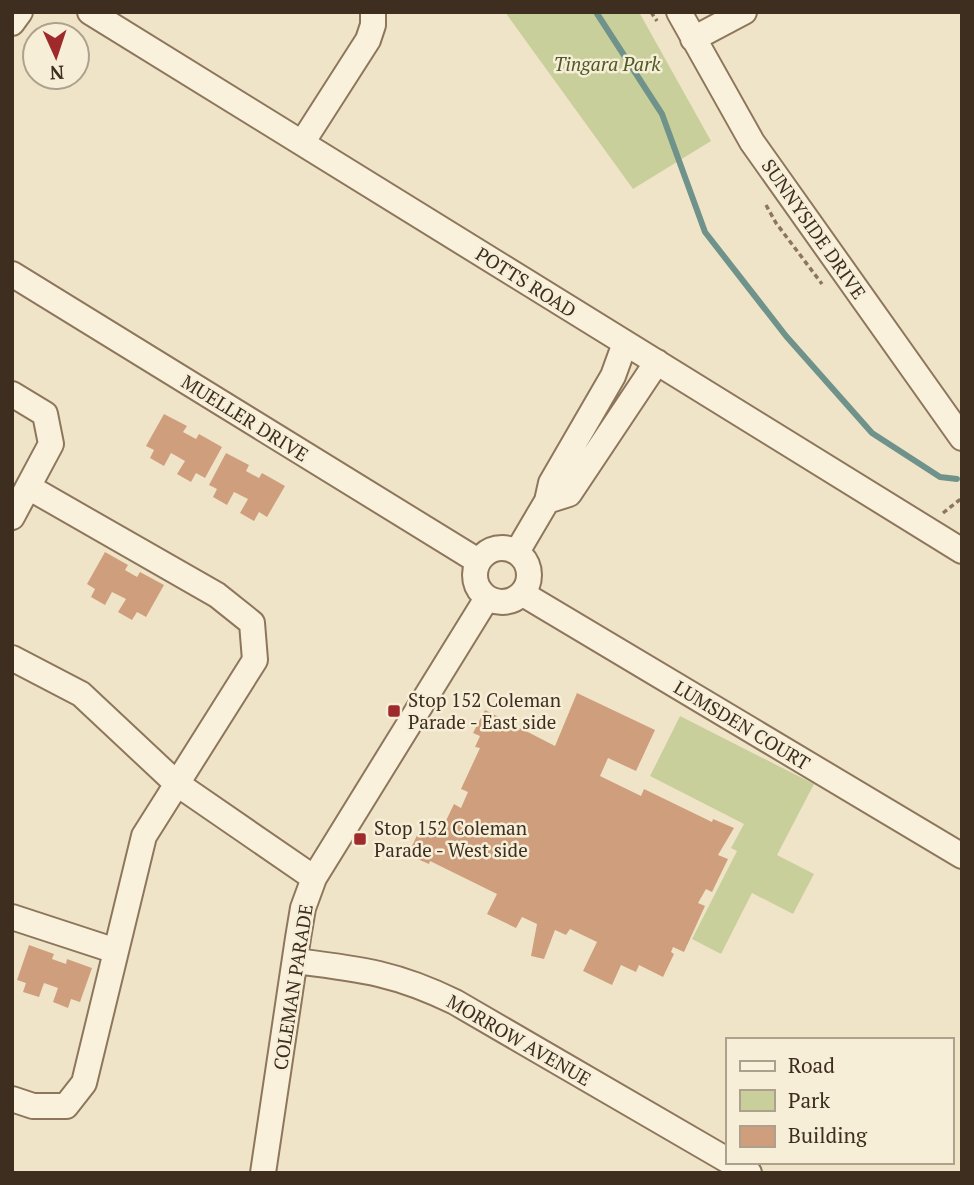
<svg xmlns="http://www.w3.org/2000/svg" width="974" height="1185" viewBox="0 0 974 1185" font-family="'PT Serif',serif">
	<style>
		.green { fill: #c9cf9b }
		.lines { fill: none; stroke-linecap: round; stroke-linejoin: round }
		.stream { stroke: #6f938a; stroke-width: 6 }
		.building { fill: #cf9f7d }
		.minor-casing { stroke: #8d765c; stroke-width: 28 }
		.path { stroke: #8d765c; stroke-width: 3.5; stroke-dasharray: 5 3.5; stroke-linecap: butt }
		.minor { stroke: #faf1dc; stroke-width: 24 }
		.poi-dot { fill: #9e2a2b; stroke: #f7eed8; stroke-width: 2.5 }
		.labels { text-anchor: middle; stroke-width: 5; stroke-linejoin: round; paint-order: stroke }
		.park-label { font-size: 19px; font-style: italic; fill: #4d5a26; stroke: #f7eed8 }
		.street-label { font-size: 19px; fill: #3d2e20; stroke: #f7eed8 }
		.poi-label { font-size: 19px; fill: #3d2e20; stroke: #f7eed8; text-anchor: start }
	</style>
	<rect width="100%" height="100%" fill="#f0e4c8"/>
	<path class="green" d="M505,12H639L711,141L633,189Z
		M680,716L814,784L777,855L814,874L793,914L752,893L721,954L692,939L737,851L731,848L744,824L650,776Z"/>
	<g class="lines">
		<path class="stream" d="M596,12L662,114L705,232L786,336L872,433L940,477L957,479"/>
	</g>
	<path class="building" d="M164,414L187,426L183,432L196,439L199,434L222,447L205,478L196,473L191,482L177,474L185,461L171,453L164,466L150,458L154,450L146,446Z
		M226,453L249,465L246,471L259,478L262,473L285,486L267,517L259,512L254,521L240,513L248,499L234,492L227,505L213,497L217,489L209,485Z
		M105,552L128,565L125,570L137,577L140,572L164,585L146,617L137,612L132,620L118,612L126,599L112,592L105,605L91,597L95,589L87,584Z
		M577,693L655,730L636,771L608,758L600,776L641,796L644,789L712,822L713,819L734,828L718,855L728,859L712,892L706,889L698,903L705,906L684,952L673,947L671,952L674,954L663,977L639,965L636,972L621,965L612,985L583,971L597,942L570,929L566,935L555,930L544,959L531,956L537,924L522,917L516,928L487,914L497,894L430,861L429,864L408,855L418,833L426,835L431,825L442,829L454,804L461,808L468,792L461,789L480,748L475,747L480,736L473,733L485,710L555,746Z
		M29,945L54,954L52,959L66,964L67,959L92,968L80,1002L71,999L68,1008L53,1002L58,988L44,983L39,997L23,992L26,983L17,980Z"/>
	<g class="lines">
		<g class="minor-casing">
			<path id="minor" d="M90,12L962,551
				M679,12L752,142L962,438
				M12,23L20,12
				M693,39L744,12
				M302,143L368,40L373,25V12
				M12,274L478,561
				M12,394L45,414L51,444L12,517
				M547,501L569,494L657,362
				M475 575a27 27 0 1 1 54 0a27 27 0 1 1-54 0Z
				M517,552L547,501L551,483L613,376L625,343
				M523,594L962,856
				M12,658L81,694L176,783L314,878
				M12,917L116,951
				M296,961C360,969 396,973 455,1002L727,1160
				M12,1099L33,1106H66L84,1083L144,836L255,660L252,623L217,595L30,488
				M731,1162L749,1173
				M263,1173L298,938L303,908L314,878L487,598"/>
		</g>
		<path class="path" d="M651,12L657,21
			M766,205L776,223L822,284
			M943,513L962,498"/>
		<use href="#minor" class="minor"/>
	</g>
	<g class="poi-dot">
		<rect x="387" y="704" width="14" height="14" rx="3.5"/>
		<rect x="353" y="832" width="14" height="14" rx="3.5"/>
	</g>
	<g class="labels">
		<g class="park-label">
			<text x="607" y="71">Tingara Park</text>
		</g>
		<g class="street-label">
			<text transform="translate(814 229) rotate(55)" y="7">SUNNYSIDE DRIVE</text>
			<text transform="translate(526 282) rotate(32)" y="7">POTTS ROAD</text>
			<text transform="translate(245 418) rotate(32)" y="7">MUELLER DRIVE</text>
			<text transform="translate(742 725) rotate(31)" y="7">LUMSDEN COURT</text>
			<text transform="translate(293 987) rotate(-81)" y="7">COLEMAN PARADE</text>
			<text transform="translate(519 1040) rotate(30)" y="7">MORROW AVENUE</text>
		</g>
		<g class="poi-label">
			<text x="408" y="707">Stop 152 Coleman<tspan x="408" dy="22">Parade - East side</tspan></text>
			<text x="374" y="835">Stop 152 Coleman<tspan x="374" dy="22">Parade - West side</tspan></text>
		</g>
	</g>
	<rect width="974" height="1185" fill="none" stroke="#3d2e20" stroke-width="28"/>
	<rect x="726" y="1038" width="228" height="126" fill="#f7eed8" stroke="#ada18e" stroke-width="2"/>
	<rect x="740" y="1061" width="35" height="10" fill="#faf1dc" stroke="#ada18e" stroke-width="2"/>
	<text x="788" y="1073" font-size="21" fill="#3d2e20">Road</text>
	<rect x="740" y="1090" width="35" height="21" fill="#c9cf9b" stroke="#ada18e" stroke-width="2"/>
	<text x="788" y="1108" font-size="21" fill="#3d2e20">Park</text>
	<rect x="740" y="1126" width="35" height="21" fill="#cf9f7d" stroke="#ada18e" stroke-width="2"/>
	<text x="788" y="1143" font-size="21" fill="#3d2e20">Building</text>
	<g transform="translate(56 56) rotate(177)"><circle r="33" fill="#f7eed8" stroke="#ada18e" stroke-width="2"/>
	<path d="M0-5L12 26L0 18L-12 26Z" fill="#9e2a2b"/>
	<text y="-10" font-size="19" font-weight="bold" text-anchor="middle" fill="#3d2e20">N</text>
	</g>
</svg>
